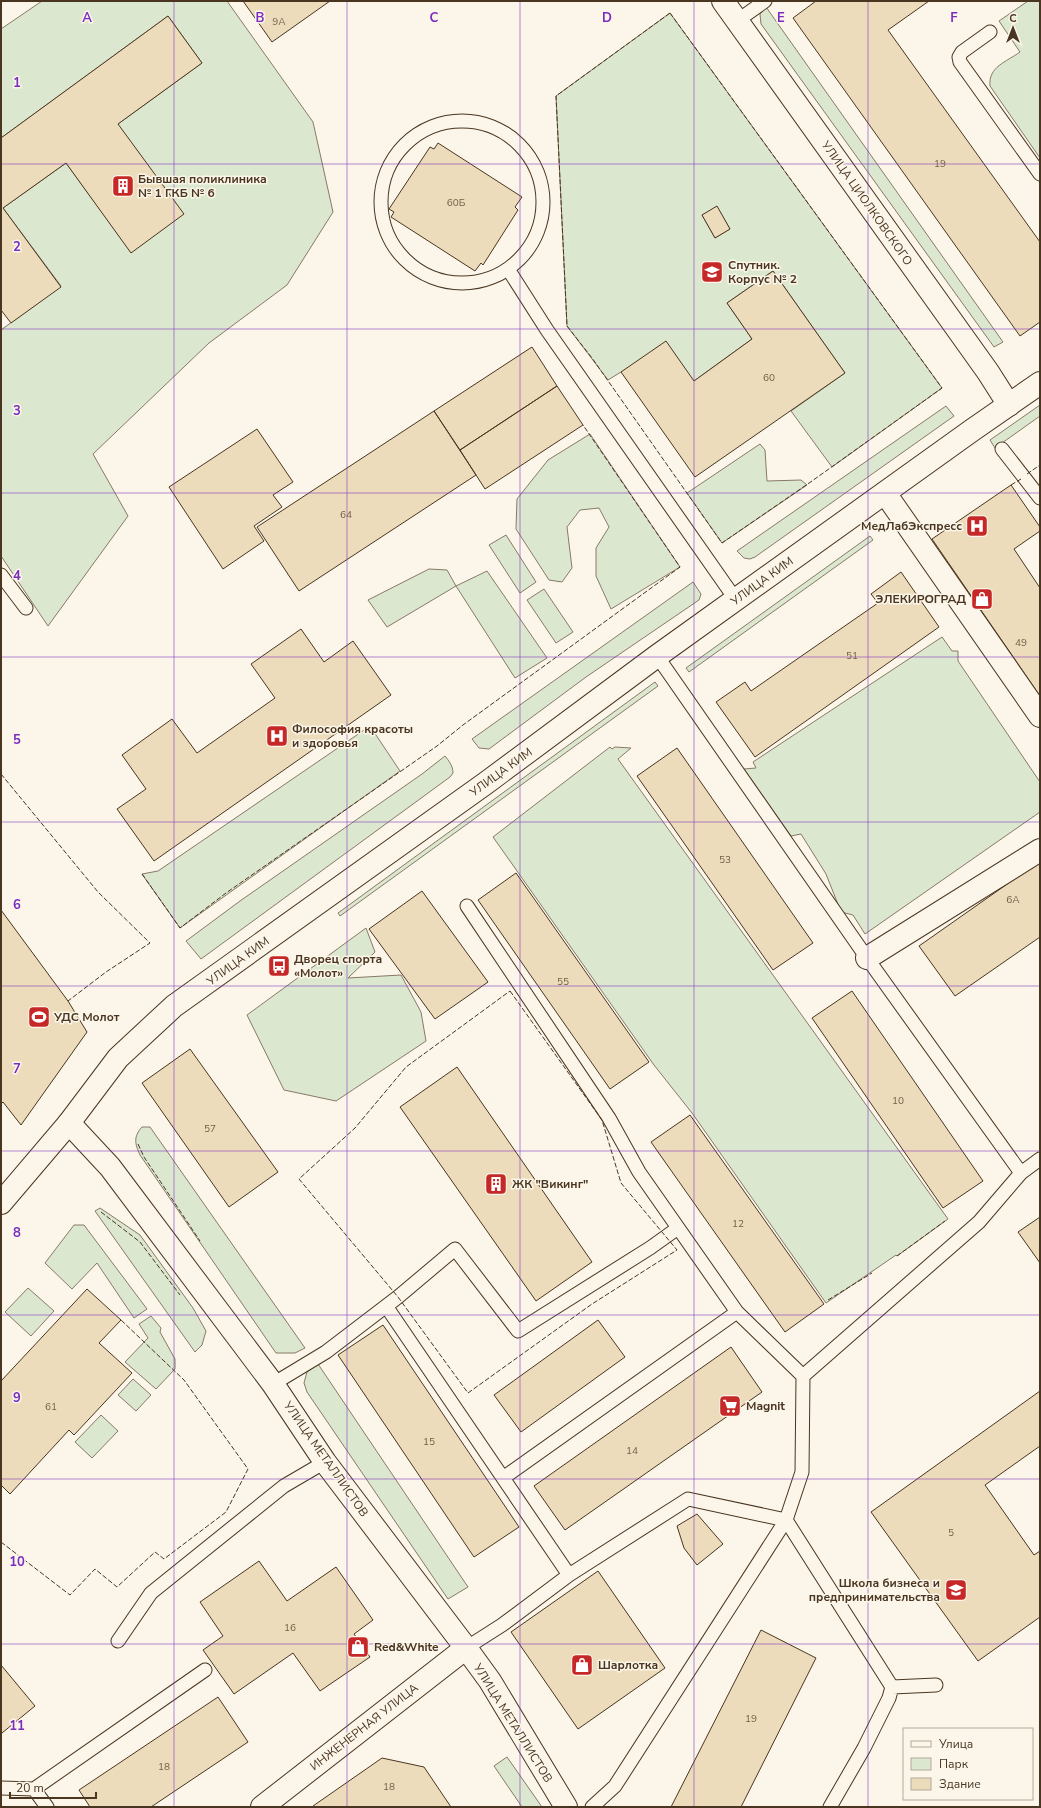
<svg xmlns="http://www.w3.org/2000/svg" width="1041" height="1808" viewBox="0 0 1041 1808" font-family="'Nunito Sans',sans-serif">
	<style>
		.green { fill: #dce7d0; stroke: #887966; fill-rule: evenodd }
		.building { fill: #ecdcbc; stroke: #4a3520 }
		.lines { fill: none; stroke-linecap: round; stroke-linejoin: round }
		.service-casing { stroke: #4a3520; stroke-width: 15 }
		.minor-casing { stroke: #4a3520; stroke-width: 24 }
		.tertiary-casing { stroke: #4a3520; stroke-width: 24 }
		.service { stroke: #fbf6e9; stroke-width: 13 }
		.minor { stroke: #fbf6e9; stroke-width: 22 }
		.tertiary { stroke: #fbf6e9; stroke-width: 22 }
		.fence { stroke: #4a3520; stroke-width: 1; stroke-dasharray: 5 2; stroke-linecap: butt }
		.grid { fill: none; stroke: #7b2cbf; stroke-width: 1; stroke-opacity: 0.55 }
		.labels { text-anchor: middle; stroke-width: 3; stroke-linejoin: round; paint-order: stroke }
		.number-label { font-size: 10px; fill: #725f47 }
		.poi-label { font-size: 12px; font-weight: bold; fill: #4a3520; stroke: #fbf6e9; text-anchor: start }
		.street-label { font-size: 12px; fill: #4a3520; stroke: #fbf6e9 }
		.grid-label { font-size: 13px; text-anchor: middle; font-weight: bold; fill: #7b2cbf; stroke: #fbf6e9; stroke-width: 3; stroke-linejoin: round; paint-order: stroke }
	</style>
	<rect width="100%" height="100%" fill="#fbf6e9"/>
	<path class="green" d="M42,1H227L313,122L333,212L287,285L209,343L93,454L128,516L48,626L1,556V330L61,286L3,208L66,163L131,252L118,124L202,63L168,16L1,138V29Z
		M1028,1H1040V158L990,86C988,67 1006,62 1020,52L999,21Z
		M766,7L1003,342L994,347L761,24L760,14Z
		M670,13L942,388L832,467L791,411L845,373L773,271L727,303L752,339L694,381L621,372L608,380L567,326L556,96ZM717,207L730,229L715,238L702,215Z
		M1040,405V416L995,448L990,440Z
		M946,406L954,416L755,557L750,559L744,558L737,551Z
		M590,434L680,567L611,609L596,576V548L609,527L599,508L580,510L567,527L572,568L562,582L549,580L516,529L517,499L548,460Z
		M760,444L765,450L767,481L801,480L807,485L722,543L687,493Z
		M506,535L536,582L520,593L489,545Z
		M870,536L873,540L689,672L686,668Z
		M429,569L447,570L456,586L487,571L547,658L515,678L456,586L387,627L368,600Z
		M693,582L701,594L699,600L586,677L489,749L479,748L472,739Z
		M544,589L573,632L556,643L527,600Z
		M942,637L952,651H958V661L1040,782V812L865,934L853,915L841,912L826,874L801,834L791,836L744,769L756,768L753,762Z
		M655,682L658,686L340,916L338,913Z
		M370,726L400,771L180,928L142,874L158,871Z
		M610,747L612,749L615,747L631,748L618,759L948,1219L897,1256L896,1255L826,1303L692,1113L654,1065L493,837Z
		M445,756C449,761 453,766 453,773L450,777L201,959L186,941L240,901L422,774Z
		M366,928L375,952L348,978L401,975L421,1012L426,1041L336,1101L284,1090L247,1015Z
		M142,1127H150L305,1348L295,1353H276L140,1155C135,1144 133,1137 142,1127Z
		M100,1208L140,1235L193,1308L206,1331L202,1345L195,1352L95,1211Z
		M74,1225H84L147,1309L134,1318L97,1263L72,1289L45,1263Z
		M28,1288L54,1311L31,1336L5,1312Z
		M151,1316L161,1328L160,1332L175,1359V1369L156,1389L125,1362L148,1338L139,1324Z
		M318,1364L468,1587L448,1599L307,1392L304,1383L307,1372Z
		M133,1379L151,1395L136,1411L118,1395Z
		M101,1415L118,1431L92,1458L75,1442Z
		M507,1757L542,1807H522L494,1766Z"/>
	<path class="building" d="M243,1H330L272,42Z
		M816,1H929L888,30L1040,242V322L1020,336L793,18Z
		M168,16L202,63L118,124L184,214L131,253L66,163L3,208L61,287L11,323L1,310V138Z
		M438,143L522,197L515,207L518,210L483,265L481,263L475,271L391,217L394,212L389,209L430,147L434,149Z
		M717,206L730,229L715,238L702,215Z
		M773,271L845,373L695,477L621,372L666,341L694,381L752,339L727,303Z
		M532,347L557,386L460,450L434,411Z
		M557,386L583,425L485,489L460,450Z
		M434,411L476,475L299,591L257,527Z
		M257,429L293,482L273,495L282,507L254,526L264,541L223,569L169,487Z
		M1011,485L1040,527V531L1014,549L1040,588V696L932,539Z
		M901,572L939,627L755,757L716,702L745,682L751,691L878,603L871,594Z
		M301,629L324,662L353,641L391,695L154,861L117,809L146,789L122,755L172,719L197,753L275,698L251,664Z
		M677,748L813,943L773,970L637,776Z
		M1040,861V937L955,996L919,946Z
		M516,873L649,1062L610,1089L478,900Z
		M422,891L488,982L435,1019L369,929Z
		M1,910L68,1001L87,1032L21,1125L3,1102L1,1104Z
		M852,991L983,1181L943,1208L812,1018Z
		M190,1049L278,1172L229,1207L142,1083Z
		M457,1067L592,1262L536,1301L400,1107Z
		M690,1115L824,1304L785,1332L651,1142Z
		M1040,1217V1263L1018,1232Z
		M87,1289L121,1320L99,1343L132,1373L74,1435L69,1430L10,1494L1,1485V1381Z
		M598,1320L625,1357L521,1432L494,1395Z
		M383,1325L519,1527L474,1557L338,1355Z
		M731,1347L762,1392L565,1530L534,1486Z
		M1040,1391V1446L985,1485L1034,1555L1040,1551V1617L978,1661L871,1512Z
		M697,1514L723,1544L697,1565L684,1548L677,1526Z
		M259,1561L287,1601L336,1567L373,1620L354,1634L370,1657L320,1691L293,1653L234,1694L203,1650L223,1636L200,1602Z
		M598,1571L665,1668L578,1729L511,1632Z
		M761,1630L816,1658L741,1807H671Z
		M1,1665L35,1706L2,1733L1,1732Z
		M218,1697L248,1742L151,1807H90L79,1790Z
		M382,1758L424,1767L451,1807H314L313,1806Z"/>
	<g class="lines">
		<g class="service-casing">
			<path id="service" d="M737,21L765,1
				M990,32L962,52L959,57L960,62L1040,174
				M381 202a81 81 0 1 1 162 0a81 81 0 1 1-162 0Z
				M508,269L547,330L736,600
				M1002,449L1040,498
				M1,575L26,608
				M657,656L867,958L1021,1173
				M386,1306L569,1575
				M803,1376L979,1222L1021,1173L1040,1159
				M273,1384L326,1352L398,1297L455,1249L518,1331L650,1248L678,1228
				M503,1478L737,1312
				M118,1641L151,1593L284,1486L325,1462
				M466,1648L502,1625L569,1575L688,1499L786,1520L802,1472L803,1376L737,1312L639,1172L609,1118L467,906
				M892,1687L936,1685
				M1,1788L34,1789L47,1807
				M34,1789L205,1670
				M592,1807L615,1786L786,1520L892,1687L889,1698L864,1748L830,1807"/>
		</g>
		<g class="minor-casing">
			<path id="minor" d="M723,1L988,372L1009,405
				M885,493L1040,716
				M867,958L1040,850
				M69,1123L110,1167L273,1384L325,1462L466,1648L490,1681L566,1807
				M262,1807L466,1648"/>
		</g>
		<g class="tertiary-casing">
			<path id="tertiary" d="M1,1203L69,1123L118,1058L174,1006L486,783L657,656L971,431L1040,383"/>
		</g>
		<use href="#service" class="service"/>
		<use href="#minor" class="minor"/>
		<use href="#tertiary" class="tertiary"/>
		<path class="fence" d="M670,13L942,388L812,481L722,543L592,358L567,326L556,96Z
			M1027,474L1040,465
			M1011,485L1021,479
			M1,774L98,892L150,943L106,972L68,1001
			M142,874L180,928L226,893L437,746L463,725L680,567L583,425
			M510,991L602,1120L621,1183L677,1250L592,1304L468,1393L398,1297L299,1179L355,1128L406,1067Z
			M138,1144L144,1157L200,1241
			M101,1212L140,1242L180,1295
			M897,1256L945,1221
			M828,1300L872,1273
			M1,1542L70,1595L95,1569L117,1587L155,1552L164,1559L226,1512L248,1469L184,1380L121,1320"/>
	</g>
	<path class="grid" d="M174,1V1807M347,1V1807M520,1V1807M694,1V1807M868,1V1807M1,164H1040M1,329H1040M1,493H1040M1,657H1040M1,822H1040M1,986H1040M1,1151H1040M1,1315H1040M1,1479H1040M1,1644H1040"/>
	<defs>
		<g id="building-square" transform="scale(1.15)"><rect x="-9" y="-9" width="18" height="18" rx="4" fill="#c62828" stroke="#fbf6e9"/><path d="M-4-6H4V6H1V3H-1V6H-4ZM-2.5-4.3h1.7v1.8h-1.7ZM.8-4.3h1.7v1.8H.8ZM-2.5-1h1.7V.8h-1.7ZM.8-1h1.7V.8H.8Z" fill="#fff"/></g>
		<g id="school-square" transform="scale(1.15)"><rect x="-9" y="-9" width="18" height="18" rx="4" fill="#c62828" stroke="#fbf6e9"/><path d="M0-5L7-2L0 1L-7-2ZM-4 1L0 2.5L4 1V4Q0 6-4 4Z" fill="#fff"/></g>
		<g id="hospital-square" transform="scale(1.15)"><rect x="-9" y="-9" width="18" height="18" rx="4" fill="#c62828" stroke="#fbf6e9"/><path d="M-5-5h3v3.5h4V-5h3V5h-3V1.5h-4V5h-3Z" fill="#fff"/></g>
		<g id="shop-square" transform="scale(1.15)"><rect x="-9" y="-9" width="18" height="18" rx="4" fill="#c62828" stroke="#fbf6e9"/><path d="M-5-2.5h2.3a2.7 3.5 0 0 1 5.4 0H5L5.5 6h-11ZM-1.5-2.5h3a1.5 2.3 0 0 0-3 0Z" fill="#fff"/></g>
		<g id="bus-square" transform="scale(1.15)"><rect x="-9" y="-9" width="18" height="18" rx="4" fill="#c62828" stroke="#fbf6e9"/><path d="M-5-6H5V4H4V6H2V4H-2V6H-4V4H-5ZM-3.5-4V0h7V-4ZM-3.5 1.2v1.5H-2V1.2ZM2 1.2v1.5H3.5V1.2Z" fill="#fff"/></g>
		<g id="stadium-square" transform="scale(1.15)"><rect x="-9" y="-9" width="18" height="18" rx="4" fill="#c62828" stroke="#fbf6e9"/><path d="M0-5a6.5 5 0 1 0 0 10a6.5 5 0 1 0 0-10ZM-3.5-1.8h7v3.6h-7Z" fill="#fff"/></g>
		<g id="supermarket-square" transform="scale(1.15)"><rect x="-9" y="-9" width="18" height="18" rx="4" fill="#c62828" stroke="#fbf6e9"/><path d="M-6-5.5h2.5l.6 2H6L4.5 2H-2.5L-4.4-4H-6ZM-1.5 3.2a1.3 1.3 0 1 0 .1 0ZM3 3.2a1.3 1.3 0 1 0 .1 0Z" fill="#fff"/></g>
	</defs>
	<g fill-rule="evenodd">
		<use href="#building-square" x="123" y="186"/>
		<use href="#school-square" x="712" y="272"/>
		<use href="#hospital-square" x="977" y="526"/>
		<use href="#shop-square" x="982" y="599"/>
		<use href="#hospital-square" x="277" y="736"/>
		<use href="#bus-square" x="279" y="966"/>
		<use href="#stadium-square" x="39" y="1017"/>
		<use href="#building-square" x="496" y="1184"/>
		<use href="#supermarket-square" x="730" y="1406"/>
		<use href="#school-square" x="956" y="1590"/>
		<use href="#shop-square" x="358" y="1647"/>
		<use href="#shop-square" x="582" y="1665"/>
	</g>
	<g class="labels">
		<g class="number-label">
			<text x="279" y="25">9А</text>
			<text x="940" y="167">19</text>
			<text x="456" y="206">60Б</text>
			<text x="769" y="381">60</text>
			<text x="346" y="518">64</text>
			<text x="1021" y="646">49</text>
			<text x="852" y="659">51</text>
			<text x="725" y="863">53</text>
			<text x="1013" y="903">6А</text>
			<text x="563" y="985">55</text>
			<text x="898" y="1104">10</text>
			<text x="210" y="1132">57</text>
			<text x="738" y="1227">12</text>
			<text x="51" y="1410">61</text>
			<text x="429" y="1445">15</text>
			<text x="632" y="1454">14</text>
			<text x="951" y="1536">5</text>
			<text x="290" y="1631">16</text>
			<text x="751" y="1722">19</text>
			<text x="164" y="1770">18</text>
			<text x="389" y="1790">18</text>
		</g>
		<g class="poi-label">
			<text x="138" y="183">Бывшая поликлиника<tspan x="138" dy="14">№ 1 ГКБ № 6</tspan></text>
			<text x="728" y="269">Спутник.<tspan x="728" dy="14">Корпус № 2</tspan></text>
			<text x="962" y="530" text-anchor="end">МедЛабЭкспресс</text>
			<text x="966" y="603" text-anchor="end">ЭЛЕКИРОГРАД</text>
			<text x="292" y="733">Философия красоты<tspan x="292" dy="14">и здоровья</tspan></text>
			<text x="294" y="963">Дворец спорта<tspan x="294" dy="14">«Молот»</tspan></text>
			<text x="54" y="1021">УДС Молот</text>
			<text x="512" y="1188">ЖК "Викинг"</text>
			<text x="746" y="1410">Magnit</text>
			<text x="940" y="1587" text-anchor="end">Школа бизнеса и<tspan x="940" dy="14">предпринимательства</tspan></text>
			<text x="374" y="1651">Red&amp;White</text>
			<text x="598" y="1669">Шарлотка</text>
		</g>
		<g class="street-label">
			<text transform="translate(867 203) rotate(55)" y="4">УЛИЦА ЦИОЛКОВСКОГО</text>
			<text transform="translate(762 581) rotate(-36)" y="4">УЛИЦА КИМ</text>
			<text transform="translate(501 772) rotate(-36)" y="4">УЛИЦА КИМ</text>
			<text transform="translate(238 961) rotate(-36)" y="4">УЛИЦА КИМ</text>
			<text transform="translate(326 1459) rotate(55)" y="4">УЛИЦА МЕТАЛЛИСТОВ</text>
			<text transform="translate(513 1723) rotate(58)" y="4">УЛИЦА МЕТАЛЛИСТОВ</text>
			<text transform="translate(364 1727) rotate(-38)" y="4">ИНЖЕНЕРНАЯ УЛИЦА</text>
		</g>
	</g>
	<g class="grid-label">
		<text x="87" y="22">A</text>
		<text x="260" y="22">B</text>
		<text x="434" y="22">C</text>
		<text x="607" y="22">D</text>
		<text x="781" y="22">E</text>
		<text x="954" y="22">F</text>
		<text x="17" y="87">1</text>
		<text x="17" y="251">2</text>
		<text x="17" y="415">3</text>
		<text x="17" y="580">4</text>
		<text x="17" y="744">5</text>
		<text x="17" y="909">6</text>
		<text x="17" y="1073">7</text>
		<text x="17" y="1237">8</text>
		<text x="17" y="1402">9</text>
		<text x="17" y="1566">10</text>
		<text x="17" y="1730">11</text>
	</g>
	<rect width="1041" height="1808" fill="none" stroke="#4a3520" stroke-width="4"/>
	<rect x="903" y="1728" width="130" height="72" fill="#fbf6e9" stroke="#b4a999"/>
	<rect x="911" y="1741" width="20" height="6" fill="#fbf6e9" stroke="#b4a999"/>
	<text x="939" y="1748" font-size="12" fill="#4a3520">Улица</text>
	<rect x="911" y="1758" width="20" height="12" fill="#dce7d0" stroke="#b4a999"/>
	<text x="939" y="1768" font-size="12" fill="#4a3520">Парк</text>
	<rect x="911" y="1778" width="20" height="12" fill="#ecdcbc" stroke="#b4a999"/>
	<text x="939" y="1788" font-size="12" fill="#4a3520">Здание</text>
	<g transform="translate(1013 28)" stroke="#fbf6e9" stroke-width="3" paint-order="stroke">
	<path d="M0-3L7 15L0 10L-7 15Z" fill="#4a3520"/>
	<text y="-6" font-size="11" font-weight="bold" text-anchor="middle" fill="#4a3520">С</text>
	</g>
	<path d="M10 1792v6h86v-6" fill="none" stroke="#4a3520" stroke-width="2"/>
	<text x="16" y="1792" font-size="12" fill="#4a3520" stroke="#fbf6e9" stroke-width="3" paint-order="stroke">20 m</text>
</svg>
